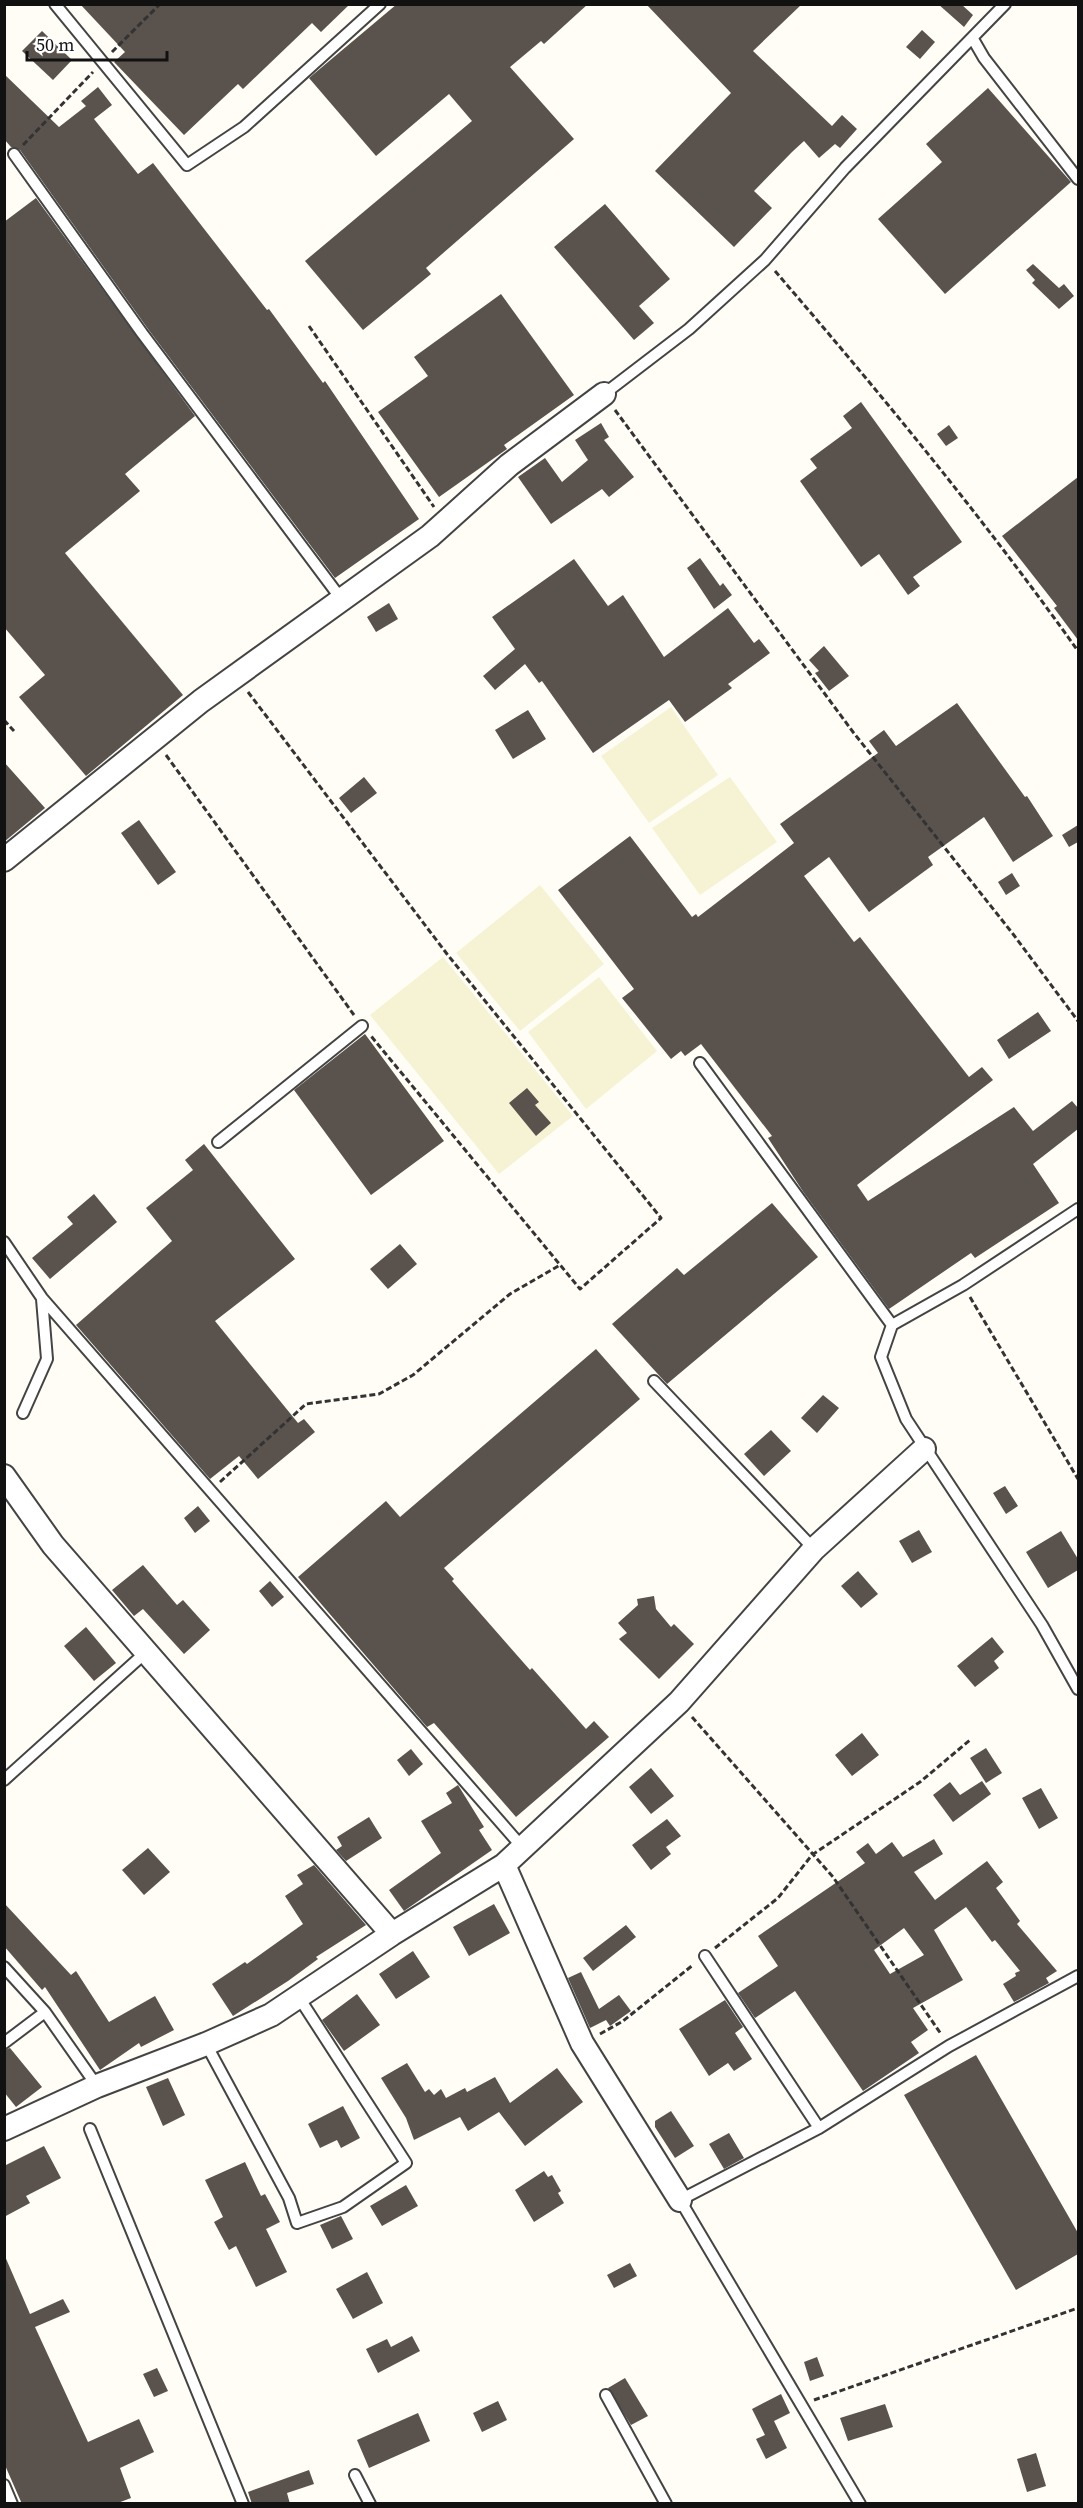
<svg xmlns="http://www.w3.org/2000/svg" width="1083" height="2508" viewBox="0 0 1083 2508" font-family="'Source Serif 4',serif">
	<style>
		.farmland { fill: #f6f3d4 }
		.building { fill: #5a524d; fill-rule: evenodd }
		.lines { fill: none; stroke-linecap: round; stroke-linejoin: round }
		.service-casing { stroke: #444; stroke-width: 14 }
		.minor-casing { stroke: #444; stroke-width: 26 }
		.path { stroke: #333; stroke-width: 3; stroke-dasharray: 6 3; stroke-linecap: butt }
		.service { stroke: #fff; stroke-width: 10 }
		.minor { stroke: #fff; stroke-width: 22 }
	</style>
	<rect width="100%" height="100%" fill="#fffdf5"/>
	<path class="farmland" d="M671,707L718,775L649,823L601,756Z
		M730,777L777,842L700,895L652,828Z
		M540,885L604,964L520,1031L456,953Z
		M443,957L573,1116L499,1174L370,1015Z
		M599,977L657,1051L586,1109L528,1032Z"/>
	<path class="building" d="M80,4H350L321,32L312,23L243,89L238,84L184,135L114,62L125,52Z
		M397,4H588L544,44L541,41L510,67L574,139L426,268L431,274L363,330L305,261L472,121L449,94L376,156L309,78Z
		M646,4H802L753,51L832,126L842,115L857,129L840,148L835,144L819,158L804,141L792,152L754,191L772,208L734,247L655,171L731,93Z
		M938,4H961L973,15L964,27Z
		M922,30L935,42L920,59L906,47Z
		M42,31L72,60L53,80L22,51Z
		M4,74L59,127L86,106L81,101L98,87L112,105L94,119L138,174L153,163L267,310L269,309L323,383L325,381L419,519L335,578L148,329L20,150L11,147L4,139Z
		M988,88L1071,182L945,294L878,219L942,162L926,144Z
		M36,198L195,416L125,474L140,491L65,553L183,695L86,776L19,697L45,675L4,627V222Z
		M605,204L670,279L639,306L654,323L634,340L554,247Z
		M1033,264L1059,288L1064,284L1074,296L1059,309L1032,283L1035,280L1026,270Z
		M501,294L574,395L504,445L507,449L439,497L378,412L428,376L414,357Z
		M861,402L962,542L913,577L920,586L908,595L879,554L861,567L800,481L817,468L810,459L852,428L843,416Z
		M601,423L609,437L604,440L634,477L609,497L602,489L551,524L518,477L545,458L562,482L588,460L575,440Z
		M949,425L958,438L946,446L937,434Z
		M1078,477V640L1054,608L1057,606L1002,536Z
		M700,558L720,586L723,583L732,595L714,609L687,568Z
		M574,559L608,606L623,595L664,657L728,608L754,643L759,639L770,653L728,684L732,688L685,722L669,700L593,753L542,681L539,683L525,664L495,690L483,676L515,649L492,617Z
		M389,603L398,619L376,632L367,617Z
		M824,646L849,676L829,691L815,673L819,671L809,660Z
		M957,703L1025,797L1027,796L1053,836L1013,862L984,817L928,857L933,865L869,912L829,857L804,876L854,942L860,937L969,1077L982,1067L993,1080L857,1185L868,1201L1014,1107L1033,1131L1072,1101L1078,1108V1129L1033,1164L1059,1203L975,1258L971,1253L889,1309L804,1193L768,1138L772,1136L701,1044L685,1056L681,1051L671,1059L635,1014L622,998L634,989L558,890L630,836L692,917L696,914L698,917L794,843L780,824L878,753L869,741L884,730L896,746Z
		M528,710L546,739L513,759L495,730Z
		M4,762L45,808L4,842Z
		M364,777L377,793L351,813L339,798Z
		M139,820L176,872L158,885L121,833Z
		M1078,825V842L1069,847L1062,835Z
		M1012,873L1020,886L1006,895L998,882Z
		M1038,1012L1051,1031L1009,1059L997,1040Z
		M365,1034L444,1141L371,1195L294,1090Z
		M527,1088L539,1102L535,1105L551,1123L536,1136L509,1103Z
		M204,1144L295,1259L215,1321L298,1423L304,1419L315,1432L258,1479L239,1456L210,1479L76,1325L172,1241L146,1208L193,1170L185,1160Z
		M94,1194L117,1222L50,1279L32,1258L73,1224L67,1217Z
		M772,1203L818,1257L667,1384L612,1324L677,1268L684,1275Z
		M400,1244L417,1264L388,1289L370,1269Z
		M596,1349L640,1399L444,1568L454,1579L452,1581L530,1670L532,1668L586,1729L594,1721L609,1737L516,1817L434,1723L427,1727L298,1577L386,1501L400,1517Z
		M823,1395L839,1408L817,1433L801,1418Z
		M771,1430L791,1451L764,1476L744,1454Z
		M1005,1486L1018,1506L1006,1514L993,1493Z
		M198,1506L210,1521L195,1533L184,1518Z
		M919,1530L932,1552L912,1563L899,1541Z
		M1061,1531L1078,1559V1570L1048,1588L1026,1552Z
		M143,1565L177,1605L183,1600L210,1630L184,1654L143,1609L134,1616L112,1590Z
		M858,1571L878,1594L861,1608L841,1586Z
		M270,1581L284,1597L272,1607L259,1591Z
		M654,1596L656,1609L671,1627L674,1624L694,1644L659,1679L619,1639L627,1633L618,1623L638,1605L637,1599Z
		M86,1627L116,1663L94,1681L64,1646Z
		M992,1637L1004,1652L994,1661L999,1668L975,1687L957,1666Z
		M862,1733L879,1755L852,1776L835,1755Z
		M986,1748L1002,1773L986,1783L970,1758Z
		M411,1749L423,1764L409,1776L397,1760Z
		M651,1768L674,1796L651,1814L629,1787Z
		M982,1781L991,1794L953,1822L933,1795L950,1782L960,1795Z
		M458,1785L484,1827L479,1830L492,1850L404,1911L389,1890L441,1853L421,1821L452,1803L446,1793Z
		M1041,1788L1058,1818L1039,1829L1022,1798Z
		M369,1817L382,1838L346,1861L336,1850L342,1846L337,1837Z
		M667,1819L681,1836L666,1847L671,1854L651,1870L632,1845Z
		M934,1839L943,1854L914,1872L935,1900L987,1861L1003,1882L996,1888L1020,1921L1017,1924L1057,1971L1046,1978L1049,1983L1014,2002L1003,1984L1016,1976L1015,1973L1020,1971L995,1940L992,1942L966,1907L934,1930L963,1980L913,2008L928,2030L911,2042L919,2053L863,2091L795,1991L755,2018L738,1993L778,1966L758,1936L865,1863L856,1852L868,1843L876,1854L892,1842L903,1857ZM904,1928L924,1955L890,1974L874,1950Z
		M148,1848L170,1872L144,1895L122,1870Z
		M314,1865L366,1925L316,1957L318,1959L288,1981L233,2016L212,1984L245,1962L247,1964L303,1924L285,1896L303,1884L297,1875Z
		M4,1903L71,1975L76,1971L109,2022L155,1996L174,2030L141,2047L139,2043L100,2070L45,1987L42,1990L4,1946Z
		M494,1904L510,1933L469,1956L453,1927Z
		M626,1925L636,1937L593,1971L583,1958Z
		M413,1951L430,1977L396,1999L379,1974Z
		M581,1972L599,2009L619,1995L631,2011L610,2026L606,2020L590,2028L568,1978Z
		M357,1994L380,2025L344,2051L322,2020Z
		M725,2000L743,2027L735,2033L752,2059L734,2071L728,2063L709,2076L679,2029Z
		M10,2048L42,2087L16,2107L4,2092V2050Z
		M976,2055L1078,2233V2254L1016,2290L904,2095Z
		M407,2063L425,2092L429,2089L434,2095L441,2089L446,2098L465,2088L467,2092L495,2077L510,2103L557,2068L583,2102L525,2146L499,2112L468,2131L460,2117L414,2140L406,2118L381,2078Z
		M168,2078L185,2115L163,2126L146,2087Z
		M343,2106L360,2138L341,2148L337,2140L320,2148L308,2124Z
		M671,2111L694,2146L675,2158L655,2127V2121Z
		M729,2133L744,2158L724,2169L709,2144Z
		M44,2146L61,2178L26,2196L30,2203L4,2217V2166Z
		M245,2162L261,2196L265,2194L280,2222L266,2229L287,2272L256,2287L236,2246L229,2250L214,2222L223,2217L205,2180Z
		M544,2171L548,2177L552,2175L561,2191L558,2193L564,2203L534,2222L515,2190Z
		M406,2185L418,2206L382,2226L370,2206Z
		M341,2216L353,2239L332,2249L320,2225Z
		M4,2254L30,2314L63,2299L70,2312L35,2327L88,2442L139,2419L154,2452L120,2468L131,2498L115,2504H22L4,2463Z
		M630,2263L637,2276L614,2288L607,2275Z
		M367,2272L383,2303L353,2319L336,2289Z
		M412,2336L420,2351L378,2373L366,2349L387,2339L391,2347Z
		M817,2357L824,2376L810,2381L804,2362Z
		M157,2368L168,2391L154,2397L143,2374Z
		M625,2378L648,2416L631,2425L608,2388Z
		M781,2394L790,2413L774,2421L787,2448L766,2459L756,2439L765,2435L752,2409Z
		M498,2401L507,2420L482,2432L473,2413Z
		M885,2404L893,2427L848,2441L840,2418Z
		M418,2413L430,2441L369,2468L357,2440Z
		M1036,2453L1046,2486L1027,2492L1017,2459Z
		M309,2470L314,2484L287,2493L290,2504H252L248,2492Z"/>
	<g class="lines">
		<g class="service-casing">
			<path id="service" d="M55,4L187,165L244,127L380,4
				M973,39L984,58L1078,179
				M14,154L142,333L342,600
				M604,394L689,329L765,260L845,168L1005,4
				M700,1063L892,1325
				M218,1142L362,1026
				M1078,1209L963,1285L892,1325L881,1357L906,1419L1042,1625L1078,1689
				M4,1242L42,1298L523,1848
				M654,1381L814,1549
				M23,1413L47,1359L42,1299
				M4,1780L145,1653
				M705,1956L819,2128
				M4,1967L45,2012L97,2086
				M4,2043L45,2012
				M206,2044L289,2198L297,2223L343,2207L406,2163L298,1996
				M90,2129L243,2504
				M606,2395L666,2504
				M355,2475L370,2504
				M4,2485L12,2504
				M860,2504L680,2200L819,2128L949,2046L1078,1976"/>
		</g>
		<g class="minor-casing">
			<path id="minor" d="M4,860L201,701L430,536L509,465L604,394
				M4,1476L53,1545L392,1934
				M504,1865L582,2043L680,2200
				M4,2129L97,2086L206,2044L271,2015L392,1934L504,1865L679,1702L814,1549L924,1449"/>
		</g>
		<path class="path" d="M112,52L160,4
			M23,145L93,72
			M775,271C881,394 984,519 1078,651
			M309,326L434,507
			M615,410L853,732L1013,934L1078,1021
			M248,692L447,954L661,1218L580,1289L371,1036
			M4,720L14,731
			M166,755L354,1015
			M970,1297L1078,1479
			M220,1482L306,1404L379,1394L413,1375L510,1294L560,1265
			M692,1717L833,1877L941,2034
			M715,1948L778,1898L812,1855L920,1782L970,1740
			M600,2034L623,2021L693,1965
			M814,2400L1078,2308"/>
		<use href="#service" class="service"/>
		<use href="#minor" class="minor"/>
	</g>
	<rect width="1083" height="2508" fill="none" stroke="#111111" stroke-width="12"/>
	<path d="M27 51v9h140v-9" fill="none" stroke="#111111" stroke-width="3"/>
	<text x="36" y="51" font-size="18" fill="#111111" stroke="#ffffff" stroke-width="4.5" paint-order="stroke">50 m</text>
</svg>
